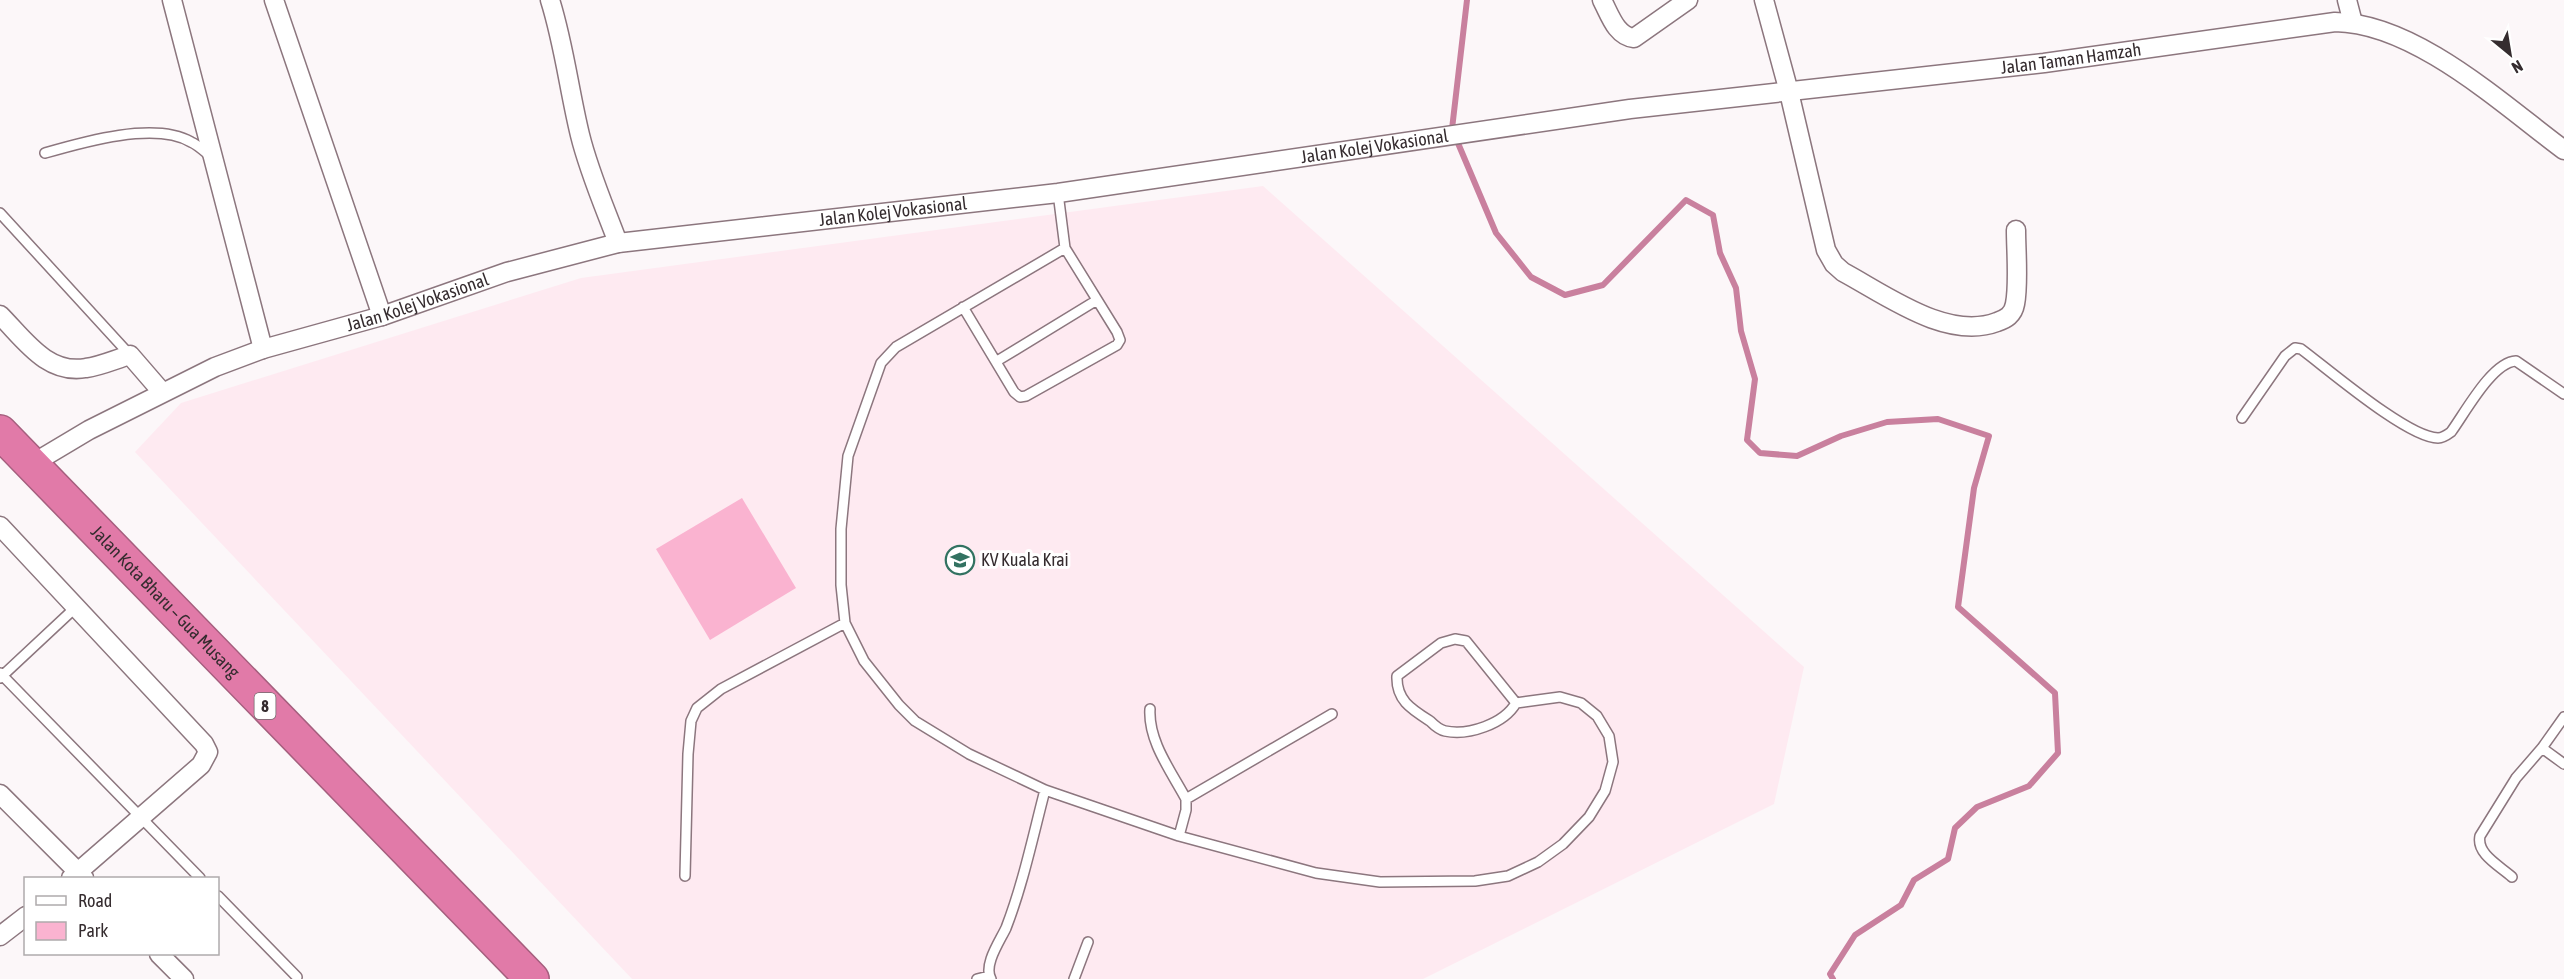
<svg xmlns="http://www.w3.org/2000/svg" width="2564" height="979" viewBox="0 0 2564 979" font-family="'Asap Condensed',sans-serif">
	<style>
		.built { fill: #feeaf1 }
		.green { fill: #fab3d0 }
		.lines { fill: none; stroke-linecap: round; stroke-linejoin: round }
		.stream { stroke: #c9809e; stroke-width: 6 }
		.lane-casing { stroke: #8c767e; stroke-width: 12 }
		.street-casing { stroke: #8c767e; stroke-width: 21 }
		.highway-casing { stroke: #a55f7e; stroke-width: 36 }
		.lane { stroke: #fff; stroke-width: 9 }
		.street { stroke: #fff; stroke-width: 18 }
		.highway { stroke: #e17aa8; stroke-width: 33 }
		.labels { text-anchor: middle; stroke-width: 6; stroke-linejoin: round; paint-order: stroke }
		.shield { fill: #fff; stroke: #726b6d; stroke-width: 1.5 }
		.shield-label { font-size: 16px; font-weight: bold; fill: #352c2f }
		.street-label { font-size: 18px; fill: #352c2f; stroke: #fff }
		.poi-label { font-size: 18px; fill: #352c2f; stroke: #fff; text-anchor: start }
	</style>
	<rect width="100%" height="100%" fill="#fcf7f9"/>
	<path class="built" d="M1263,186L1804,667L1774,804L1423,979H632L135,452L181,403L581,278Z"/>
	<path class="green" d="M742,498L796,588L710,640L656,549Z"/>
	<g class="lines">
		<path class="stream" d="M1467,0L1452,129L1496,233L1531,277L1565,295L1603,285L1686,200L1713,215L1720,253L1736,288L1741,331L1755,379L1747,440L1760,453L1797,456L1841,436L1887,422L1938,419L1989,436L1974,488L1958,607L2055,693L2058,753L2029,786L1977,807L1955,828L1948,859L1914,880L1901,905L1855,935L1830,974L1833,979"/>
		<g class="lane-casing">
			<path id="lane" d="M45,153C83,142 155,121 191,142C198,145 204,151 210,156
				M0,213L130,355
				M1065,248L896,347L881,363L848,456L841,529V585L845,623L864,661L899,705L915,721L969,754L1045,790L1179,836L1316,873L1380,882L1475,881L1508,876L1538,862L1563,844L1589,817L1605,791L1613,762L1609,736L1597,716L1581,703L1560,697L1516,703
				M963,307L1014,392L1020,397L1026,396L1117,345L1120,340L1117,332L1065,248L1058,193
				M997,361L1097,300
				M2242,418L2285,356L2295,348L2301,349C2328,369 2408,438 2438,438C2443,438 2447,435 2451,432C2465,413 2492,362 2516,361L2564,394
				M1455,639L1466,641L1516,703C1504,724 1468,736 1445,731C1440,730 1434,725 1430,721C1411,709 1396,700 1397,676L1441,643Z
				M0,673L200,878
				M0,678L76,607
				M1150,709C1148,741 1171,771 1186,799V810L1179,836
				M2542,748L2564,764
				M1186,799L1332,714
				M685,876L688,754L691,721L697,708L721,689L845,623
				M2512,877C2500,866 2476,854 2480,836L2516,778L2542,748L2564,717
				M218,896L297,977
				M977,979L989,976
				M991,979C983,965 1000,941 1006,928C1023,884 1033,836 1045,790
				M1074,979L1088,942"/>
		</g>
		<g class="street-casing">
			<g id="street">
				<path d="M172,0L263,349"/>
				<path d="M274,0L382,316"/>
				<path d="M550,0C564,44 569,90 580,135C589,172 605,208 618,243"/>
				<path d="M1602,0C1610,15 1616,36 1634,38L1688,0"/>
				<path d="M1764,0L1789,92L1826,250L1834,264L1843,272C1886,295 1947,341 1997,322C2006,319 2013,315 2015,304C2019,284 2016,251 2016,230"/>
				<path d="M2347,0L2353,23"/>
				<path d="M0,315C24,339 47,375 86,368C101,366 116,359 130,355L162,392"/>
				<path id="s1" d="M32,464L89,430L215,367L263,349L382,316L507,272L618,243L1058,193L1630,109L2044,63L2335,22C2415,23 2502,104 2564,150"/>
				<path d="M0,526L204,744L208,752L201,765L71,878"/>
				<path d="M0,794L84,878"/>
				<path d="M0,936L26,916"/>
				<path d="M159,954L184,979"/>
			</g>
		</g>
		<g class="highway-casing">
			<g id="highway">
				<path id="s2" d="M0,432L532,979"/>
			</g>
		</g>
		<use href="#lane" class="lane"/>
		<use href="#street" class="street"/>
		<use href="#highway" class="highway"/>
	</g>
	<defs>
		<g id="university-ring" transform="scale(1.5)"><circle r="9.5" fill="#fff" stroke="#327261" stroke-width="1.5"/><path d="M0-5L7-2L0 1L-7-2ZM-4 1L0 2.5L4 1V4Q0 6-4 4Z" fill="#327261"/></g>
	</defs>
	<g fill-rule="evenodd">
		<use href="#university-ring" x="960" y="560"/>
	</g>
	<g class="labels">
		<rect class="shield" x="254.5" y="693" width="21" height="26" rx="4.5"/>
		<g class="shield-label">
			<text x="265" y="712">8</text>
		</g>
		<g class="street-label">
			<text dy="6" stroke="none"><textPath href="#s1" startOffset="2094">Jalan Taman Hamzah</textPath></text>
			<text dy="6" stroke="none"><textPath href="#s1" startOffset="1392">Jalan Kolej Vokasional</textPath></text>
			<text dy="6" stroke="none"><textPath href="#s1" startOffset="906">Jalan Kolej Vokasional</textPath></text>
			<text dy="6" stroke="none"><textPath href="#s1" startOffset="420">Jalan Kolej Vokasional</textPath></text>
			<text dy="6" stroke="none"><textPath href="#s2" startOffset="237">Jalan Kota Bharu – Gua Musang</textPath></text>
		</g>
		<g class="poi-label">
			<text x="981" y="566">KV Kuala Krai</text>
		</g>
	</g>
	<rect x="24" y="877" width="195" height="78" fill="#ffffff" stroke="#aeabac" stroke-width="1.5"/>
	<rect x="36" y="896" width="30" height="9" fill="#ffffff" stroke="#aeabac" stroke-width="1.5"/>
	<text x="78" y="907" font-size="18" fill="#352c2f">Road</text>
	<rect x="36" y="922" width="30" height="18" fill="#fab3d0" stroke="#aeabac" stroke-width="1.5"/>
	<text x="78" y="937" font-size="18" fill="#352c2f">Park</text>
	<g transform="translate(2510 54) rotate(150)" stroke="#ffffff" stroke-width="4.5" paint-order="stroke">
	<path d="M0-4.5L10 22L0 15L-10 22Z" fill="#352c2f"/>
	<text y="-9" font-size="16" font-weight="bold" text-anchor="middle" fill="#352c2f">N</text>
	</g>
</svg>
